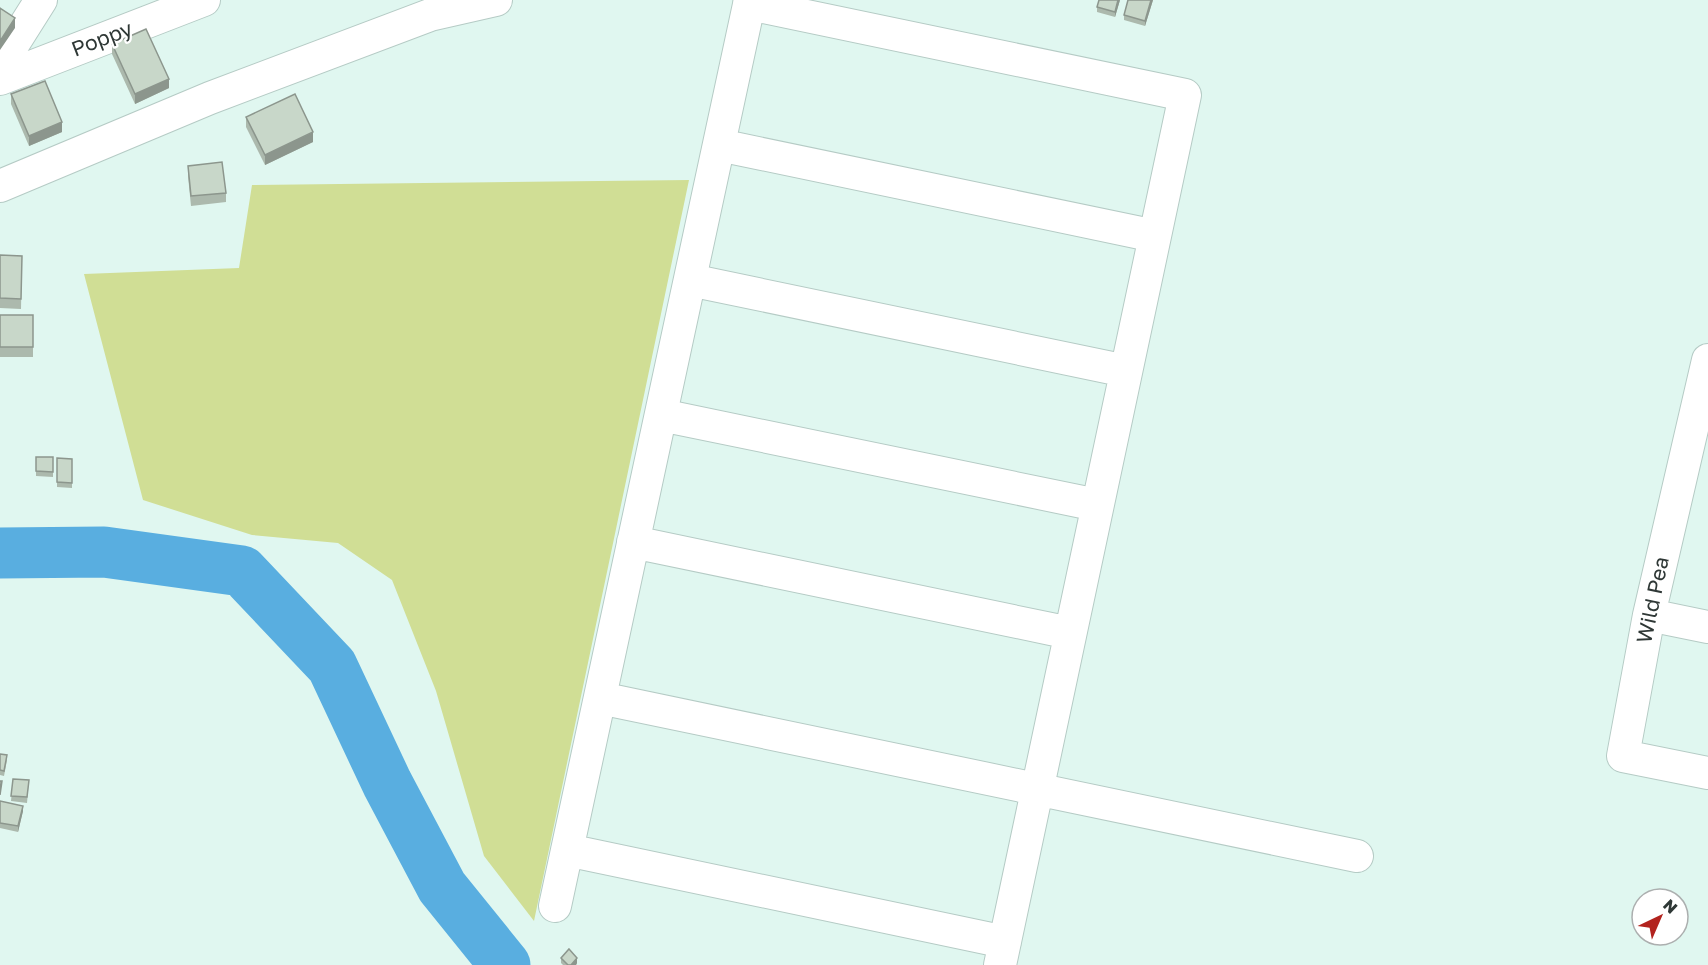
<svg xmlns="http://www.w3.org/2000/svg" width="1708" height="965" viewBox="0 0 1708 965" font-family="'Golos Text',sans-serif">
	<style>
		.green { fill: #d0de95 }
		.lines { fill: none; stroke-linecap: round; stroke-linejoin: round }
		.river { stroke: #59aee0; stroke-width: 51 }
		.minor-casing { stroke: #b5cbc5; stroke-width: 34 }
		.minor { stroke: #fff; stroke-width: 32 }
		.wall { fill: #acb9ad }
		.shaded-wall { fill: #8c968d }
		.building { fill: #c8d7c9; stroke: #8c968d; stroke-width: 1.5 }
		.labels { text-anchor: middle; stroke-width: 4.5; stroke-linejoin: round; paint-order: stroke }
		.street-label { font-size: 21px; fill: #2f3836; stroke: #fff }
	</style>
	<rect width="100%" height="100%" fill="#e0f7f0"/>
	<path class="green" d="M689,180L534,921L484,856L436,691L392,580L338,543L252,535L143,500L84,274L239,268L252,185Z"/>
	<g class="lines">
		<path class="river" d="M0,553L104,552L242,571L332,666L387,783L442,887L505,965"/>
		<g class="minor-casing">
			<path id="minor" d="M749,4L1185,95L1000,965
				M0,65L41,0
				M0,79L204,0
				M719,145L1155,236
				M0,186L210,98L430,15L496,0
				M690,280L1126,371
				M1708,360L1649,615L1623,756L1708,773
				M661,415L1097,505
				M633,542L1070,633
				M1649,615L1708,627
				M600,698L1357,856
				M567,850L1005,942
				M555,906L750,0"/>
		</g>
		<use href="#minor" class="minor"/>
	</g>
	<path class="wall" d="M1120,0L1115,17L1097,12V7Z
		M1128,0H1153L1145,26L1124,20V15Z
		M112,44L169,88L135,104L112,54Z
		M11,94L62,132L29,146L11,104Z
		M246,117L313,142L265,165L246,127Z
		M188,166L226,193V202L191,206L188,176Z
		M0,255L22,256L21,309L0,308Z
		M0,315H33V357H0Z
		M36,457H53V477L36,476Z
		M57,458L72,459V488L57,487Z
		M0,754L7,760L4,776L0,775Z
		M13,779L29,780L27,803L11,801Z
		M0,801L23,811L18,832L0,828Z
		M561,958L577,963L576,965H563L561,963Z"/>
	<path class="shaded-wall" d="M1118,0H1120L1115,17V12Z
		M1151,0H1153L1145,26V21Z
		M15,18V28L0,50V41Z
		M169,79V88L135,104V94Z
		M62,122V132L29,146V136Z
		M313,132V142L265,165V155Z
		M23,806V811L18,832V826Z
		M577,958V963L576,965H571Z"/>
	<path class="building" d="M1099,0H1118L1115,12L1097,7Z
		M1128,0H1151L1145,21L1124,15Z
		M0,8L15,18L0,41Z
		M146,29L169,79L135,94L112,44Z
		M45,81L62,122L29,136L11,94Z
		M295,94L313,132L265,155L246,117Z
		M222,162L226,193L191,196L188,166Z
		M0,255L22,256L21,299L0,298Z
		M0,315H33V347H0Z
		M36,457H53V472L36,471Z
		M57,458L72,459V483L57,482Z
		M0,754L7,755L4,771L0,770Z
		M13,779L29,780L27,797L11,796Z
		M0,781H2L0,795Z
		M0,801L23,806L18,826L0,823Z
		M569,949L577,958L571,965H568L561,958Z"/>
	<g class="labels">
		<g class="street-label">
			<text transform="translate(102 39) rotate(-21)" y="7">Poppy</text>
			<text transform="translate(1653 600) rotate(-78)" y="7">Wild Pea</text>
		</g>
	</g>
	<g transform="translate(1660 917) rotate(44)"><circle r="28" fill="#ffffff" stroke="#acafaf" stroke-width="1.5"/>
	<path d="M0-4.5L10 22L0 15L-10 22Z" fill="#b2231e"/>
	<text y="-9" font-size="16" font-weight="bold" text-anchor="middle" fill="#2f3836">N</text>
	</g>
</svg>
